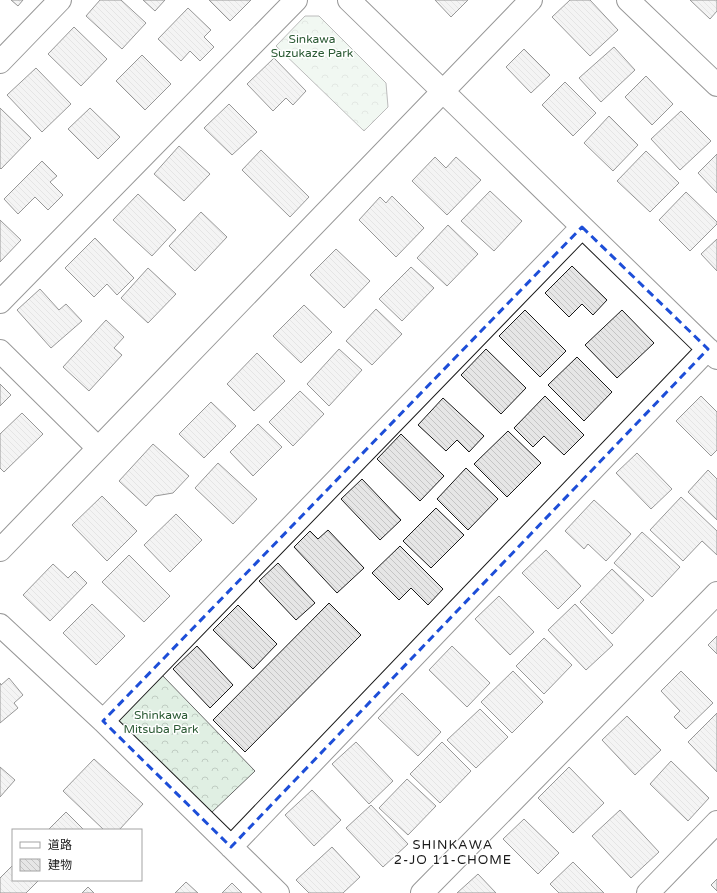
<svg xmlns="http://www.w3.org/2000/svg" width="717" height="893" viewBox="0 0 717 893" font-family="'Varela Round','Noto Sans JP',sans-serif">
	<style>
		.forest { fill: url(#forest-crowns); stroke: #6a6a6a }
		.building { fill: url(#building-back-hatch); stroke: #1a1a1a }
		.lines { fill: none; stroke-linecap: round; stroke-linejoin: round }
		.minor-casing { stroke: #1a1a1a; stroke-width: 24 }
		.minor { stroke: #fff; stroke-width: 22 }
		.marked { fill: none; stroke: #1d4ed8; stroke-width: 3; stroke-dasharray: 8 5; stroke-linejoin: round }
		.labels { text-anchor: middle; stroke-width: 3; stroke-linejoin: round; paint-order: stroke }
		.park-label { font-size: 12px; fill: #2b5a34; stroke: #fff }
		.neighbourhood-label { font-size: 13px; letter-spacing: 1px; fill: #1a1a1a; stroke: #fff }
	</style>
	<defs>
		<pattern id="forest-crowns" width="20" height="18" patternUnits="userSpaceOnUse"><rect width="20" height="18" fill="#e0efe3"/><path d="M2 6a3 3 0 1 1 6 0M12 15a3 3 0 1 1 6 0" fill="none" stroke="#c0ccc2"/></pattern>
		<pattern id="building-back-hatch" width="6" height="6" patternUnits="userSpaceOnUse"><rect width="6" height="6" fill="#e6e6e6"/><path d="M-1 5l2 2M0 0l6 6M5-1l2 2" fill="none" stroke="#c5c5c5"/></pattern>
	</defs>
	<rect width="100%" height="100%" fill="#fff"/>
	<path class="forest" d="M305,16H319L386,83L388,107L364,131L276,46Z
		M162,675L255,771L210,814L114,721Z"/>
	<path class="building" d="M11,0H23L18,6Z
		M100,0H121L146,23L122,49L86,16Z
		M143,0H165L155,11Z
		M209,0H251L230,21Z
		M435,0H468L451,17Z
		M570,0H590L618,30L590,56L552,17Z
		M690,0H717V11L710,19Z
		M188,8L211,30L204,37L214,47L200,61L190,51L181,61L158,39Z
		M74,27L107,59L81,86L48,54Z
		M614,47L635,70L601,102L579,78Z
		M524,49L550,75L531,93L506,67Z
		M142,55L171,84L145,110L116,81Z
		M274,58L306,91L293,105L286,98L273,111L247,84Z
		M36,68L71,104L42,132L7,95Z
		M646,76L673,104L652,125L625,97Z
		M565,82L596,113L573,136L542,105Z
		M229,104L257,132L232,155L204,128Z
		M0,108L31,138L1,169L0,168Z
		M90,108L120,137L98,159L68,129Z
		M681,111L711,141L680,170L651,139Z
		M609,116L638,145L613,171L584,143Z
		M179,146L210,174L184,201L154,174Z
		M261,150L309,197L290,217L242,170Z
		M646,151L679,183L650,212L617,181Z
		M717,154V193L698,173Z
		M435,157L446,168L456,157L481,180L447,215L412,181Z
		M42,161L57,176L50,182L63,195L48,210L35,197L18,214L4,199Z
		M490,191L522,221L494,251L461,221Z
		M686,192L717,222V224L690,251L659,220Z
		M138,194L176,230L152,256L113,220Z
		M392,196L424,228L396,257L359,220L380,197L386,203Z
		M201,212L227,237L195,271L169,246Z
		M0,220L21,240L0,262Z
		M448,225L478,254L447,286L417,258Z
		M95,238L134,278L117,295L107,284L94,297L65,268Z
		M717,239V271L701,254Z
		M336,249L370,281L344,308L310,275Z
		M572,266L607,300L593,315L582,304L569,317L545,293Z
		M411,267L434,288L402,321L379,299Z
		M148,268L176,294L148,323L121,298Z
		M40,289L59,310L66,304L82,321L51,348L17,310Z
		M304,305L332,332L301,363L273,336Z
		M376,309L402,334L372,365L346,341Z
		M525,310L566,351L540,377L499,336Z
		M622,310L654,343L617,378L585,345Z
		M106,320L124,337L114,348L122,355L89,391L63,367Z
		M339,349L362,370L329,406L307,384Z
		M486,349L526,388L501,414L461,375Z
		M257,353L285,381L254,411L227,384Z
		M577,357L612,392L584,421L548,385Z
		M0,384L11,395L0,406Z
		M300,391L324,414L293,446L269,422Z
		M545,396L584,435L564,455L544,436L533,447L514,428Z
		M701,396L717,412V450L711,456L676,421Z
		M443,398L484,436L469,452L457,440L446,451L418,425Z
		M211,402L236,426L204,458L179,434Z
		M22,413L43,434L4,472L0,468V434Z
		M258,424L282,447L253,476L230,452Z
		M508,431L541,463L507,497L474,464Z
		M401,434L444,476L420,501L377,459Z
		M153,444L189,476L173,493L155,496L146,506L119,481Z
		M637,453L672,489L651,509L616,473Z
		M218,463L257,499L233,524L195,488Z
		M466,468L498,499L468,530L437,499Z
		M708,470L717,479V520L688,492Z
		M362,479L401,520L380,540L341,499Z
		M102,496L137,531L107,561L72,525Z
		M681,497L717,531V555L702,541L683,561L650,530Z
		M594,500L631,534L606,561L588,544L584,549L565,531Z
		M436,508L464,535L431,568L403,541Z
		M176,514L202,540L170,572L144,545Z
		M328,530L364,568L337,593L294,547L310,531L318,539Z
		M642,532L680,567L652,597L614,563Z
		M400,546L443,589L428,605L411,588L399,600L372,573Z
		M546,550L581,586L558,609L522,573Z
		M129,555L170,596L144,622L102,582Z
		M278,563L315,603L296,620L259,581Z
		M53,564L68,578L75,571L87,583L50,621L23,595Z
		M612,569L644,600L612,634L580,602Z
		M499,596L534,632L510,655L475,619Z
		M329,603L361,635L245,752L213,720Z
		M92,604L125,636L96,665L63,633Z
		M575,604L613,645L586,670L548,630Z
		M238,605L277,644L253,669L213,630Z
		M717,636V654L708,645Z
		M544,638L572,665L544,694L516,666Z
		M197,646L233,685L210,708L173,669Z
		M452,646L490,683L467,707L429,670Z
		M513,671L543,702L512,733L481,702Z
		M681,671L713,703L686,729L674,717L680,711L661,691Z
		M9,678L23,695L14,703L18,708L0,723V683L1,685Z
		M402,693L441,732L418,756L378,718Z
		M480,709L508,737L476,768L447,740Z
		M717,713V772L688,742Z
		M627,716L661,750L635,775L602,740Z
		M356,742L393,781L369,804L332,764Z
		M442,742L471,771L440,803L410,774Z
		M94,759L143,804L119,830H104L63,791Z
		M671,761L709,798L688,821L650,784Z
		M0,767L15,780L0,797Z
		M569,767L604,803L573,833L538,798Z
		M407,779L436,806L408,835L379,808Z
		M312,790L341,820L314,846L285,815Z
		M371,805L408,844L383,867L346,828Z
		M620,810L659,852L631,878L592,836Z
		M66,812L84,830H48Z
		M524,819L559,853L538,874L503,839Z
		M332,847L360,877L343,893H309L296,880Z
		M573,862L604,893H559L550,884Z
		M13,865V880H39L26,893H0V878Z
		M478,874L496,893H457Z
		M717,879V891L711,885Z
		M186,882L198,893H175Z
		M232,883L242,893H222Z
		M88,887L94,893H82Z"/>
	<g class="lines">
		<g class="minor-casing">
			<path id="minor" d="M349,0L717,358
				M628,0L717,85
				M0,62L60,0
				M0,302L296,0
				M0,351L98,448
				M0,550L531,0
				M0,625L103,721L278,893
				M103,721L582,227
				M231,847L708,349
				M422,893L717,593
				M648,893L717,822"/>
		</g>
		<use href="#minor" class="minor"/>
	</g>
	<path d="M0 0H717V893H0ZM582,227L708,349L231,847L103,721Z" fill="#fff" fill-opacity=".55" fill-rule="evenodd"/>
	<path class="marked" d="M582,227L708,349L231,847L103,721Z"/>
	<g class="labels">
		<g class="park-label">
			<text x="312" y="43">Sinkawa<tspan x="312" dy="14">Suzukaze Park</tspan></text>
			<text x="161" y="719">Shinkawa<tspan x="161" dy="14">Mitsuba Park</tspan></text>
		</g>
		<g class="neighbourhood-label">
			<text x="453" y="849">SHINKAWA<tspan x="453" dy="15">2-JO 11-CHOME</tspan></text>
		</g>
	</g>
	<rect x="12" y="829" width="130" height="52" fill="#ffffff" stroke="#a3a3a3"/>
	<rect x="20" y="842" width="20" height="6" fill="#ffffff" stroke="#a3a3a3"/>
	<text x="48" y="849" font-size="12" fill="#1a1a1a">道路</text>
	<rect x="20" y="859" width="20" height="12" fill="url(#building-back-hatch)" stroke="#a3a3a3"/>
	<text x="48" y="869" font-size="12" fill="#1a1a1a">建物</text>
</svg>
